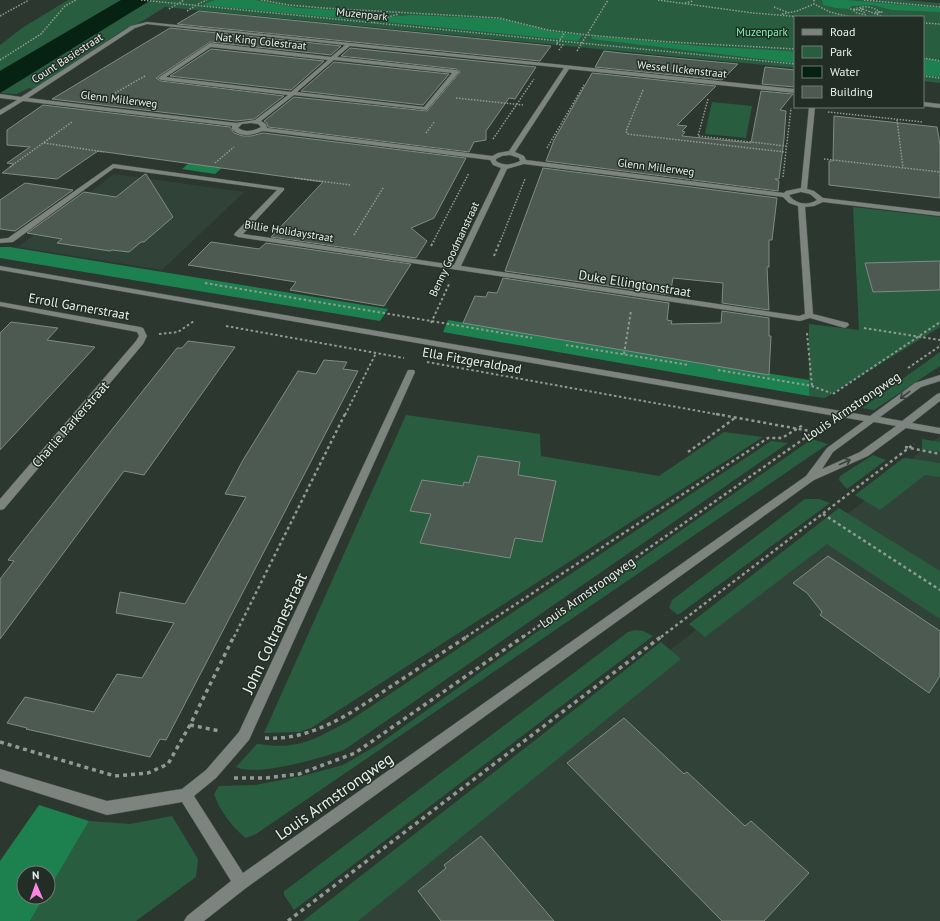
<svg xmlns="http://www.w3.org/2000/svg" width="940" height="921" viewBox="0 0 940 921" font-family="'PT Sans',sans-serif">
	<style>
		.built { fill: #314338 }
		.green { fill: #295d3f }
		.forest { fill: #1d814f }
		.water { fill: #052212 }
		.building { fill: #4d5a51; stroke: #7f8c83 }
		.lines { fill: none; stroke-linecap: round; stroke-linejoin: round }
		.minor-casing { stroke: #4a554e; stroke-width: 1 }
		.path-far3 { stroke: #919a94; stroke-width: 1.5; stroke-dasharray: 1.5 1.5; stroke-linecap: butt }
		.path-far2 { stroke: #919a94; stroke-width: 2; stroke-dasharray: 2.5 2.5; stroke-linecap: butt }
		.path-far1 { stroke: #919a94; stroke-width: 2.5; stroke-dasharray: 3 3; stroke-linecap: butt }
		.path { stroke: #919a94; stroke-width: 3.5; stroke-dasharray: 4 4; stroke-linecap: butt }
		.minor { fill: #7d837f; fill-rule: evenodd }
		.oneway { stroke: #39423c }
		.labels { text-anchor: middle; stroke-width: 3; stroke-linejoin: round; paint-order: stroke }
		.far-street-label { font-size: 11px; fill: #e8f0eb; stroke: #222d26 }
		.far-park-label { font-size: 11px; fill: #7ff8b1; stroke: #222d26 }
		.street-label { font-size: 13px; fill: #e8f0eb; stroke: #222d26 }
		.near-street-label { font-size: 16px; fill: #e8f0eb; stroke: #222d26 }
	</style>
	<rect width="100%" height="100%" fill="#2c3730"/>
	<path class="built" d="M114,174L244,192L162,270L18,247Z
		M940,436V921H317L894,478L922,449Z"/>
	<path class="green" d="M68,0H904L940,3V83L923,81V17H795V68L165,7L141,22L125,29L33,89L29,88L17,94L0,93L142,5L116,3L0,71V45L22,28Z
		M712,102L752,106L746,138L705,134Z
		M853,207L940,217V327L825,398L809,396V324L859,330Z
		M940,352V366L874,410L862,408Z
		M406,415L540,434L541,456L659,476L724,432L763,437L311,728L299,732L264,733Z
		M812,439L828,444L256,834L246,838C233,828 219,810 214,794L219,786L255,785L302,776L343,765L379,744L610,580Z
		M922,439L940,442V452L922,449Z
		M771,441L788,443L344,750C321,758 258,777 236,767L257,744C268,745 280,747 291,745C311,743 331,730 349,721Z
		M873,455L886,460L847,489L839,480L840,476Z
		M906,458L940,463V477L925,475L880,510L855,495L902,459Z
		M805,499H819L830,503L678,615L669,608L672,600Z
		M839,508L940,571V619L827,544L705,637L689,624Z
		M635,630L643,631L653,636L294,910L284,895V891L287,889L628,632Z
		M661,642L681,659L358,921H303Z
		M172,816L198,859L196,877L136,921H30L44,897H48V891L89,821L130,824Z"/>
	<path class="forest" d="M215,0H254L298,8L356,11L363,12L372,17L371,21L202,5Z
		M822,0H846L940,8V12L892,10L872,5L851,6L849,9L836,8L823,5Z
		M412,15L501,19L555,32L582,35L578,41L376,21L390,17Z
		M593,36L700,46L789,51L795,52V63L591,39Z
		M923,58L940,61V77L923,75Z
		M219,138L251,142L215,174L182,169Z
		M0,247H10L388,309L380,321L0,258Z
		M448,320L809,380V396L443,332Z
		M39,805L89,821L48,891V873H24V897H44L30,921H0V861Z"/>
	<path class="water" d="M121,0H151L0,93V71Z"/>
	<path class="building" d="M199,11L551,46L540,61L177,24Z
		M170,28L341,46L331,55L210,42L156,78L161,81L284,96L254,119L236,121L52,99Z
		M350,48L536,67L515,99L509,98L486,131V140L474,142L469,152L268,127L267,123L264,121L294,97L427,111L460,72L456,69L341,56Z
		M211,49L324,61L291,90L170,76Z
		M604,51L621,53L738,64L722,80L595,67Z
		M334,62L449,74L423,105L301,91Z
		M765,67L795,70V87L762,84Z
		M592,73L716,86L677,125L687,126L682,131L685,132L682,136L751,143L761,91L793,94L780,110L786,111L784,139L779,179H775L779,181L778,191L546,161L554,140Z
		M43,105L230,127L234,133L243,136H251L263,133L466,158L434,218L411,228L427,241L416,258L271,237L323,182L98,151L57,179L2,173L14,164L7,163L30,147L7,145V130Z
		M834,116L937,127L940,145V198L829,185V161H833Z
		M543,168L777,198L772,240H769V267H767L769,310L722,303L723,283L673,278L670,295L505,271Z
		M145,174H146L173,217L144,242H141L129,252L112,250L110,251L57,243L62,239L27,233L84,192L116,197Z
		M25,183L73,190L15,231L0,229V200Z
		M211,242L259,249L266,243L411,264L384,306L290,290L296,282L188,265Z
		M940,261V290L873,292L865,263Z
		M503,278L669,303L667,320L672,321L671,324L721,323L722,311L769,318V336H771L769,375L463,323L475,296L486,297L488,292L497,293Z
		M11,322L58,328L47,340L95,347L0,450V333Z
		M188,341L235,347L144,475L124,471L0,639V579L14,561L8,560L177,348H182Z
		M324,360L347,362L343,369L358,371L166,740L160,739L150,757L26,729L27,728L7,723L25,697L94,712L117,674L142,678L174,623L116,613L120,592L185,604L246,497L225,494L243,460L298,371L316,374Z
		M478,456L520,462L518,475L556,481L542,542L515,538L510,558L420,543L431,514L410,511L422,480L463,486L464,482L469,483Z
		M828,556L940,631V676L929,693L820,615L822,612L807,593L793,583Z
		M624,718L684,774L687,772L745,826L751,821L809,873L764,921H722L567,763Z
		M481,836L554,921H441L418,891L446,868L444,865Z"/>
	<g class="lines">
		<g class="minor-casing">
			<path id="minor" d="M147,22L795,89V93L569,69L515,152L524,156L526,160L784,193L786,191L801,188L809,107H815L807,189L814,191L823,198L940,212V216L823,202L814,206L805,207L813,314L848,323L849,325L845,328L810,318L800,321L238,237L234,235L235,233L277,190L114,168L13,242L0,243V239L8,238L113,164L284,188V190L243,234L454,265L501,168L493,165L490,160L263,131C253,135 240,138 232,129V126L23,101L0,115V110L17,100L0,98V94L21,97L131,26ZM147,24L345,45L331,57L210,43L158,78L161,80L288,95L255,120L236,123L28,98L135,28ZM350,46L564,68L509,151L498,153L492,156L267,128L266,124L261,121L294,95L427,110L459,72L456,70L337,57ZM211,47L328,60L291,92L166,77ZM334,60L452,73L424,107L297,92ZM251,123L258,124L261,127C253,131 246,133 238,128L242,124ZM510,155L519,158L520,161C512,165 503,166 496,161V159L502,156ZM524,164L783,197L789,203L798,206L805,314L799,316L461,266L507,169ZM801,192L810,194L817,200C808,206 795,204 789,195Z
				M923,102L940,104V108L923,106Z
				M0,266L870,416L915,383L940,375V381L921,387L880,417L902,421L937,394L940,393V401L912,423L940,428V434L906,428L868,456L814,480L246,888L204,921H184L187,916L231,881L182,802L107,815L0,781V769L107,801L182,789L206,770L239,732L408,370H414L415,372L249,740L216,778L194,796L243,873L806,476L827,448L864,421L0,270ZM874,422L896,426L860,452L822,469L833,452Z
				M0,302L140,327L143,328L147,336L143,344L4,509L0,510V499L136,341L139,336L137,332L0,306Z"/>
		</g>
		<path class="path-far3" d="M141,0L795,64
			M261,0L289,5L323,8L499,18L548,30L587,35L670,42L795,49
			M658,0L753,13L802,17
			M814,0V4L830,12L850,17
			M864,0L940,7
			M685,3L693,1
			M198,4L207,0
			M774,7L789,13
			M860,8L884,17
			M169,9L184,0
			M850,9L859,10
			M863,9L859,10L866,13
			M187,11L195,6
			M366,12L377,20
			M875,12H883
			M782,14L797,11L814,4
			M866,15L857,13L853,10C862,5 872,6 880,12L876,14
			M0,16L29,0
			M374,23L377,20L399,14
			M923,23L940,24
			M560,40L565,32
			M558,42L556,44L563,45L559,50
			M577,51L608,0
			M923,58L940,61
			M0,60L41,34L65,6L76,0
			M923,76L940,78
			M643,90L626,131L627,134L785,152
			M115,93L145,76
			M456,98L523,105
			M708,99L698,136L786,146
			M828,112L923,122
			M897,120L903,168
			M426,133L435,121
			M493,139L534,79
			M44,143L104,152
			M547,148L584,85
			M824,159L940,172
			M215,163L234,147
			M10,167L72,122
			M783,177L791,108
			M295,178L351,185
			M354,235L383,188
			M433,242L469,173
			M500,242L525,179"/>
		<path class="path-far2" d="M431,246L434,241
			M494,256L500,241
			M205,283L532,338
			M431,323L450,282
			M226,326L404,358
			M864,328L940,340
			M807,333L812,386
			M159,334L178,332L194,321
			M566,345L689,365
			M624,354L631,311
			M427,362L721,415
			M908,368L940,346
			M718,370L812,386L831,393
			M833,394L940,322
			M863,399L882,386
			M345,415L376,353"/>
		<path class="path-far1" d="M716,414L821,433
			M905,447L940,454
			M688,452L735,418
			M823,514L940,590
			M234,637L345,414
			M466,637L768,438H782L803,425
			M523,637L819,428
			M661,637L914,444"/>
		<path class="path" d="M190,725L220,731
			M265,738C314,741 354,711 393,685C418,669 443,652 468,636
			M0,742L115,776L148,773L168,764L190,725L234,636
			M234,778H266L299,774L355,753L524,636
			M288,921L662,636"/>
		<use href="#minor" class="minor"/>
	</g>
	<defs><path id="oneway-shaft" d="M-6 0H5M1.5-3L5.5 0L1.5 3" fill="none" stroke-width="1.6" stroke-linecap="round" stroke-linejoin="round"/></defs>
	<g class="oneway">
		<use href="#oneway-shaft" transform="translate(905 395) rotate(143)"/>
		<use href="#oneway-shaft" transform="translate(845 462) rotate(-24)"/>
	</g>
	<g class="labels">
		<g class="far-street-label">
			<text transform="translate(362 14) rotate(6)" y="4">Muzenpark</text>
			<text transform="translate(261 41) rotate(6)" y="4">Nat King Colestraat</text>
			<text transform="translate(67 58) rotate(-33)" y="4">Count Basiestraat</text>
			<text transform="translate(682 69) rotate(6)" y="4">Wessel Ilckenstraat</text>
			<text transform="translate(119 99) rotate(7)" y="4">Glenn Millerweg</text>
			<text transform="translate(656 167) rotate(7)" y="4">Glenn Millerweg</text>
			<text transform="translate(289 231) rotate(9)" y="4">Billie Holidaystraat</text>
			<text transform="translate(454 249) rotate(-65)" y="4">Benny Goodmanstraat</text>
		</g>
		<g class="far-park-label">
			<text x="762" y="36">Muzenpark</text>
		</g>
		<g class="street-label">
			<text transform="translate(635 283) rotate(9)" y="5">Duke Ellingtonstraat</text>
			<text transform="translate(79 306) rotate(10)" y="5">Erroll Garnerstraat</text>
			<text transform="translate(472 360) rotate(10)" y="5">Ella Fitzgeraldpad</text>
			<text transform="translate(852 406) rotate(-34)" y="5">Louis Armstrongweg</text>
			<text transform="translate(70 424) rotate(-49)" y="5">Charlie Parkerstraat</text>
			<text transform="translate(587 592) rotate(-35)" y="5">Louis Armstrongweg</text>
		</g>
		<g class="near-street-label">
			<text transform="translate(274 633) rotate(-65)" y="6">John Coltranestraat</text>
			<text transform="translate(334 796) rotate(-35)" y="6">Louis Armstrongweg</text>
		</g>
	</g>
	<rect x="794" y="16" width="130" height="92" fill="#222d26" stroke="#717b75"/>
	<rect x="802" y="29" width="20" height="6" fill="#7d837f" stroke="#717b75"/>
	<text x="830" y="36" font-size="12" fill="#e8f0eb">Road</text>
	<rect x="802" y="46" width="20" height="12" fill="#295d3f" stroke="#717b75"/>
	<text x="830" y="56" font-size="12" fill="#e8f0eb">Park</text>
	<rect x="802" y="66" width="20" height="12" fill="#052212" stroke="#717b75"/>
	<text x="830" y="76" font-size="12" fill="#e8f0eb">Water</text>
	<rect x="802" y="86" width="20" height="12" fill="#4d5a51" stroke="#717b75"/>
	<text x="830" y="96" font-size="12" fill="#e8f0eb">Building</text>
	<g transform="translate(36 885) rotate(358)"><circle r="19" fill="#222d26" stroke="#717b75"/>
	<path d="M0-3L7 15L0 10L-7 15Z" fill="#fd86e3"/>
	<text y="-6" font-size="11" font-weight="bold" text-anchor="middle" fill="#e8f0eb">N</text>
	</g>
</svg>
